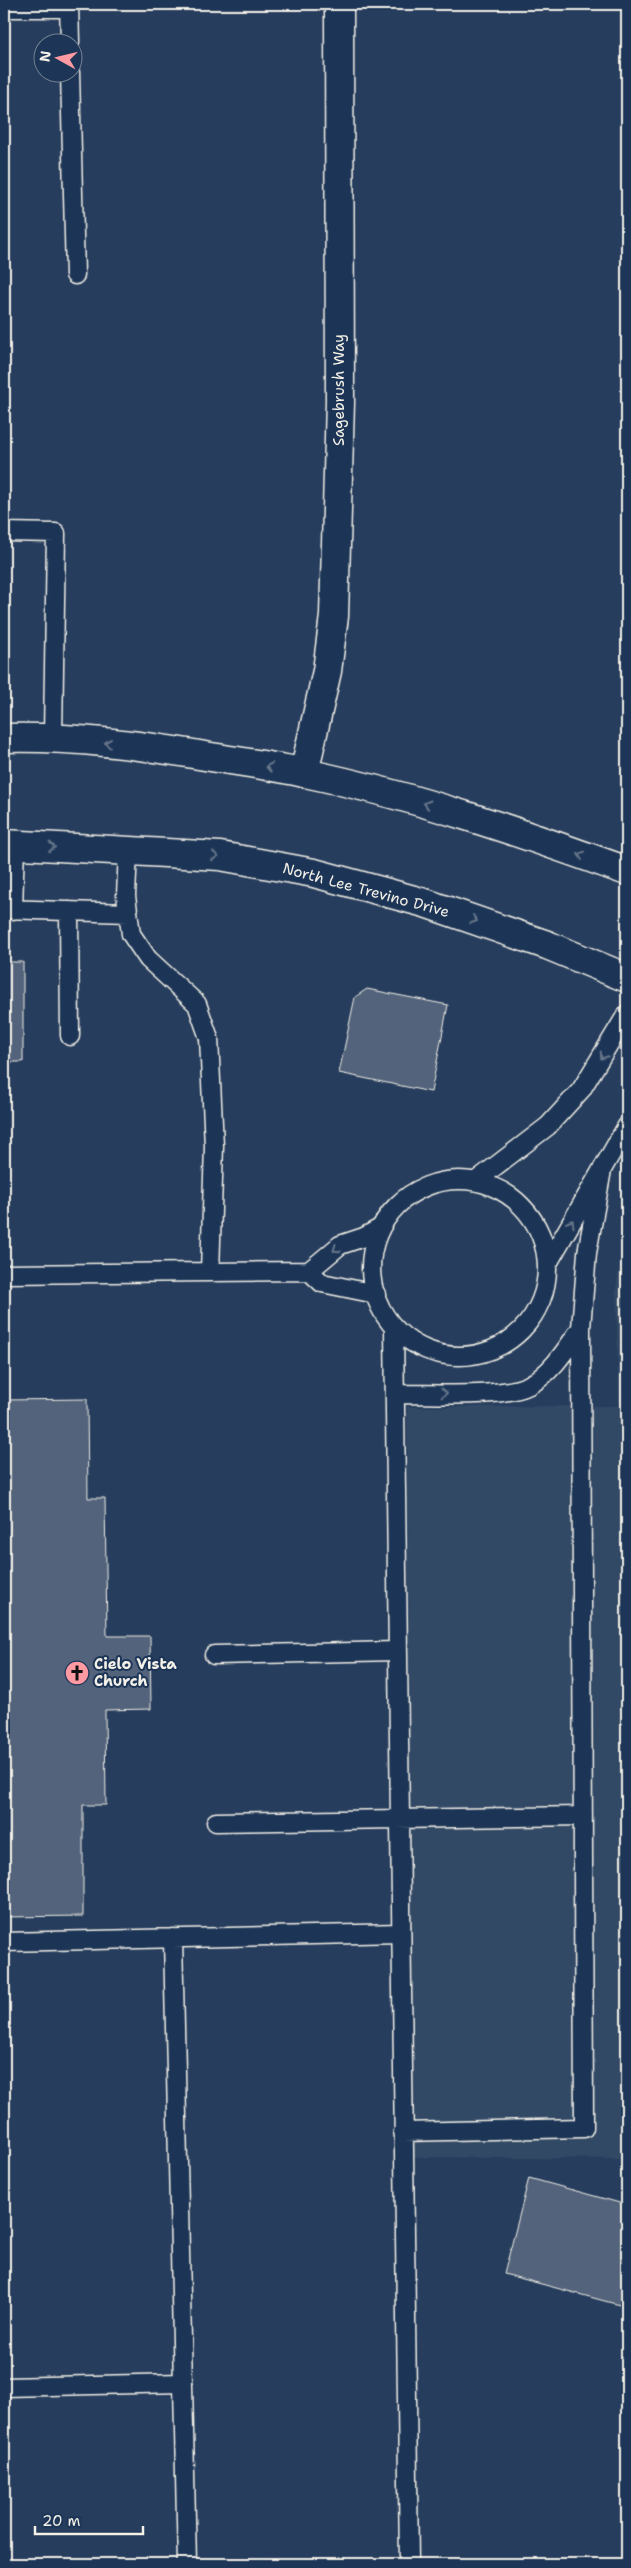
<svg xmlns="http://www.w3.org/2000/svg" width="631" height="2568" viewBox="0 0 631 2568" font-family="'Shantell Sans',sans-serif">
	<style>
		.built { fill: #334966 }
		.building { fill: #52647b; stroke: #f4f1e8 }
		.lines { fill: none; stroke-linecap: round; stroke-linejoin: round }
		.service-casing { stroke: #f4f1e8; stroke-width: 21 }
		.minor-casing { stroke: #f4f1e8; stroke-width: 31 }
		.secondary-casing { stroke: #f4f1e8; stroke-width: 31 }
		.service { stroke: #1d3557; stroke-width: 18 }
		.minor { stroke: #1d3557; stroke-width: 28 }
		.secondary { stroke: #1d3557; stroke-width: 28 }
		.oneway { stroke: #68778a }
		.labels { text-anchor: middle; stroke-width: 4; stroke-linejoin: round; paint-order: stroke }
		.street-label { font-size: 15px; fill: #f4f1e8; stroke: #1d3557 }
		.poi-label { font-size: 15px; font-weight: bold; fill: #f4f1e8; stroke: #1d3557; text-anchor: start }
	</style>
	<rect width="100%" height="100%" fill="#263d5d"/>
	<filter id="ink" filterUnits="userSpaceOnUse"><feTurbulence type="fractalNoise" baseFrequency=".02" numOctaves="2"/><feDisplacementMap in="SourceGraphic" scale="10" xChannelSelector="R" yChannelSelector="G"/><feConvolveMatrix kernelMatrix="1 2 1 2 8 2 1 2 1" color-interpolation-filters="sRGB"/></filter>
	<g filter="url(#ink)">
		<path class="built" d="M627,1214V2159L412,2157L407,1407L619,1406L616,1288Z"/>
		<path class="building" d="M4,962H23V1062H4Z
			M367,989L448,1005L431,1092L339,1073L355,997Z
			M87,1399L88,1498H105L107,1636H150L151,1709L105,1710L106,1805H83V1916L4,1917V1400Z
			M529,2178L627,2205V2307L504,2274Z"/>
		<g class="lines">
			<g class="service-casing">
				<path id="service" d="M69,4L70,42
					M4,8H69
					M70,72L75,275
					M4,532L56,533L53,737
					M128,851L126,896L131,934L148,959L197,1004L209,1038L214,1146L210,1272
					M4,909L128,913
					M13,910L15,844
					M69,911L70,1036
					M371 1268a88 88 0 1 1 176 0a88 88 0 1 1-176 0Z
					M476,1181L548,1126L581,1090L627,1014
					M547,1265L627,1126
					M4,1274L309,1271
					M376,1294L322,1283L309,1271L340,1245L364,1237L380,1228
					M394,1327L409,2564
					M395,1394C427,1393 503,1399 529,1385C552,1373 567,1348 581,1328
					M214,1655L398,1651
					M216,1822L583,1816
					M173,1938L187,2564
					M4,1942L401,1933
					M403,2132L584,2128L581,1328L587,1253L602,1170
					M4,2387L183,2383"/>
			</g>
			<g class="minor-casing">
				<path id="minor" d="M304,773L327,671L334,616L340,402L339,4"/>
			</g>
			<g class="secondary-casing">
				<path id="secondary" d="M4,738C73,736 143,745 211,757C242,762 274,766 305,773C415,796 522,833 627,871
					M4,844L220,856L314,873L425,903L547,945L627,978"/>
			</g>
			<use href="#service" class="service"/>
			<use href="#minor" class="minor"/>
			<use href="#secondary" class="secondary"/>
		</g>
		<defs><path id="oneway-chevron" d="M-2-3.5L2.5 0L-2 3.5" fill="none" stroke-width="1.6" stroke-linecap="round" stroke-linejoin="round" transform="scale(1.25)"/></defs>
		<g class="oneway">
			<use href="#oneway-chevron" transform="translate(108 743) rotate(-173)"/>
			<use href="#oneway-chevron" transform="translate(269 767) rotate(-170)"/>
			<use href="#oneway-chevron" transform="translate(427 804) rotate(-164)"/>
			<use href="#oneway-chevron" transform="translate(52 847) rotate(3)"/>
			<use href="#oneway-chevron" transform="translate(581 855) rotate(-160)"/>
			<use href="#oneway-chevron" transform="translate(215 856) rotate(5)"/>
			<use href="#oneway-chevron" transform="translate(474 920) rotate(19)"/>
			<use href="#oneway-chevron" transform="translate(603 1056) rotate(123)"/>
			<use href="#oneway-chevron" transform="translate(571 1223) rotate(-60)"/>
			<use href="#oneway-chevron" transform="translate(336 1249) rotate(145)"/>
			<use href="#oneway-chevron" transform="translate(444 1393) rotate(-1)"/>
		</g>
	</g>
	<defs>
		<g id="church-disc" transform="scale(1.25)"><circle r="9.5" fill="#ff9aa2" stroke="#1d3557"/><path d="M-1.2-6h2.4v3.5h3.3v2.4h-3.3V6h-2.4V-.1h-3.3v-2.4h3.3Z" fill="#111"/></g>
	</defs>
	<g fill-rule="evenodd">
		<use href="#church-disc" x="77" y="1673"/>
	</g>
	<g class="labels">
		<g class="street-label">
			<text transform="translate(339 390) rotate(-90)" y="5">Sagebrush Way</text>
			<text transform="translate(366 890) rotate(15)" y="5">North Lee Trevino Drive</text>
		</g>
		<g class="poi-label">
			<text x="94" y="1669">Cielo Vista<tspan x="94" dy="17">Church</tspan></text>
		</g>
	</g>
	<rect width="631" height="2568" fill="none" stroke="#1d3557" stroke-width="20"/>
	<rect x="10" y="10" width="611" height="2548" fill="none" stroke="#f4f1e8" stroke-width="2" filter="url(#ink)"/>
	<g transform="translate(58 58) rotate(278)"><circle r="24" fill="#1d3557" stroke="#738091"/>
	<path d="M0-4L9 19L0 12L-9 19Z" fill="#ff9aa2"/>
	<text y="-8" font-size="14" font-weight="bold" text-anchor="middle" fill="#f4f1e8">N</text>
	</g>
	<path d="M35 2526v8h108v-8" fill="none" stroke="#f4f1e8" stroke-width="2.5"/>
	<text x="42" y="2526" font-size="15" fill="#f4f1e8" stroke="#1d3557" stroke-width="4" paint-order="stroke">20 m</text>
</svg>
